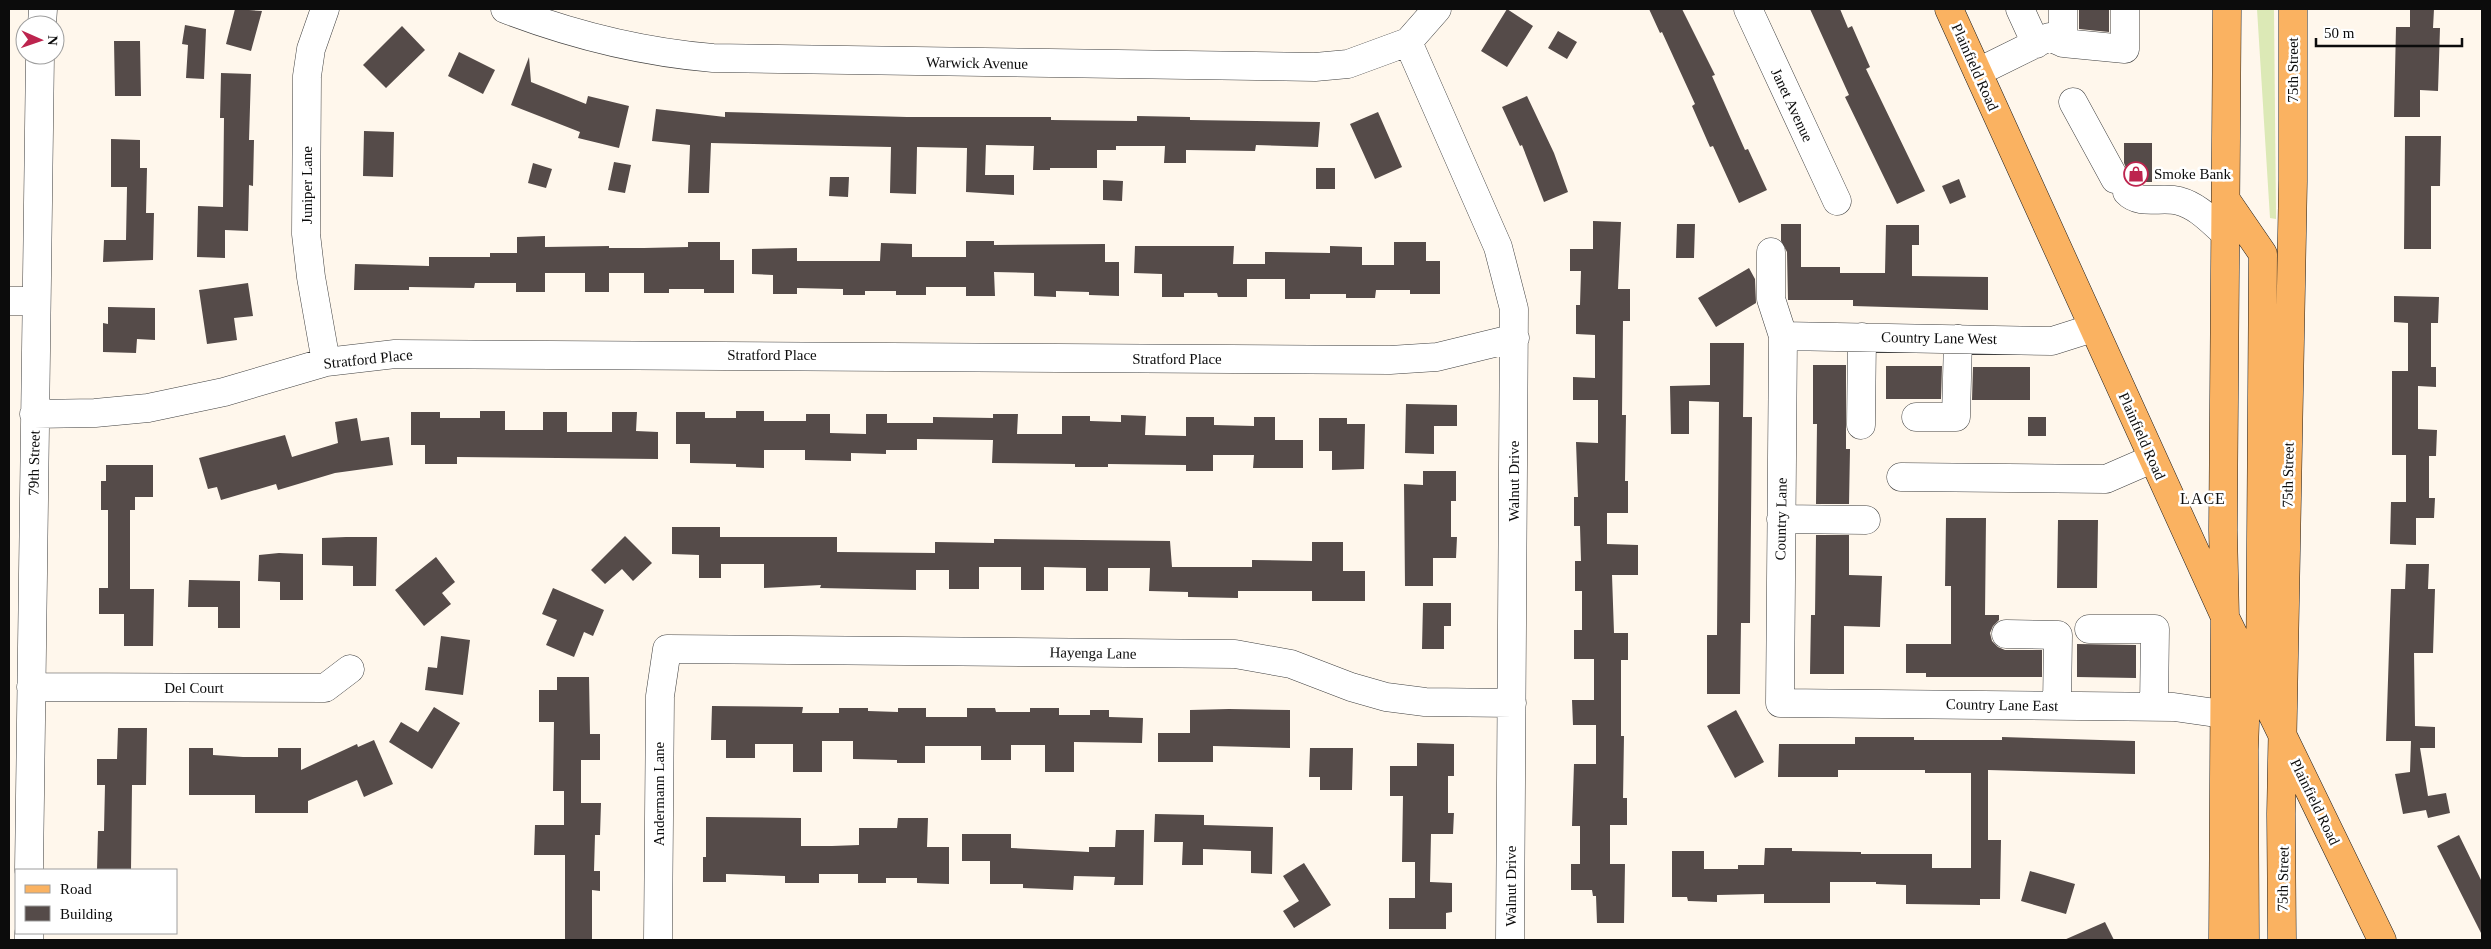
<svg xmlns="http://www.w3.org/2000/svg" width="2491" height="949" viewBox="0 0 2491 949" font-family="Georgia,serif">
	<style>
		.green { fill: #dce9b6 }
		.building { fill: #554b49 }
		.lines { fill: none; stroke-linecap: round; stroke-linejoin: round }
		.minor-casing { stroke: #3f3f3f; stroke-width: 29 }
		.major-casing { stroke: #1d1d1d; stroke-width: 29 }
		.minor { stroke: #fff; stroke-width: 28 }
		.major { stroke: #fab261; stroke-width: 28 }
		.labels { text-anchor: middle; stroke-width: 5; stroke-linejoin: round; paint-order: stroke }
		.street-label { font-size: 15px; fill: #0c0c0c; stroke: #fff }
		.poi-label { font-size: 15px; fill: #0c0c0c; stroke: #fff; text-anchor: start }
		.neighbourhood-label { font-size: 16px; letter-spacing: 1px; fill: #0c0c0c; stroke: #fff }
	</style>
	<rect width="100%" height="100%" fill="#fff7ec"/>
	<path class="green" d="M2257,9H2274L2276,219L2270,218Z"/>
	<path class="building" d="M235,9L262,11L251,51L226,44Z
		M1507,9L1533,26L1507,67L1481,51Z
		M1649,9H1682L1715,75L1712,76L1745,150L1748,149L1767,190L1739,203L1713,146L1710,147L1692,106L1695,104L1662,32L1660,33Z
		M1810,9H1840L1848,28L1852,26L1870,67L1866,69L1925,191L1897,204L1845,97L1849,95Z
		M2081,9H2109V32L2079,29V10Z
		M2410,9H2434L2433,28H2440L2438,91L2420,90V117H2394L2396,27H2410Z
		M185,25L206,29L204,79L186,78L188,45L182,44Z
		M402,26L425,50L386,88L363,65Z
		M1558,31L1577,42L1567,59L1548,48Z
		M114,41H140L141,96H115Z
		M459,52L495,70L483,94L448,76Z
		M529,57L531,82L586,104L588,96L629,106L619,148L578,138L580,132L511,105Z
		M221,73L251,74L249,140H254L253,186L249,185L248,231L225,230V258L197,257L198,206L223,207L224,118H220Z
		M1527,96L1554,153L1568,192L1544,202L1522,145L1520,146L1502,107Z
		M656,109L725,117V112L907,117H1051V120L1137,121V116L1190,117V120L1320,122L1318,147L1256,145L1255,151L1186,150V163H1164L1165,146H1116V150H1097V168H1050V170H1033L1034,146L986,145L985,175H1014V195L966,192L967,148L917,147L916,194L890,193L891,147L711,143L709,193H688L690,145L652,141Z
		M1378,112L1402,167L1375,179L1350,124Z
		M364,131L394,132L393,177L363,176Z
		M2405,136H2441L2440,186H2431V249H2404Z
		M111,139L140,140V168H147L146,213H154L153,260L103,262L104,240H126L127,187H111Z
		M2124,143H2152V182H2139L2130,177L2124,163Z
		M614,162L631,165L625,193L608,190Z
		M533,163L552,169L546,188L528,183Z
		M1316,168H1335V189H1316Z
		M830,177H849L848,197L829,196Z
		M1959,179L1966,197L1950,204L1942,186Z
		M1103,180L1123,181L1122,201L1103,200Z
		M1593,221L1621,222L1618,289H1630V321H1623L1622,415H1626L1625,481H1628V513H1607V544L1638,545V575H1612L1614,633H1628V660H1621V736H1624L1623,798H1627V825H1610V864H1625L1624,923H1597L1596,896H1593L1592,890H1571V864H1580V826H1572L1574,764H1596V725H1573L1572,700H1594V659H1574V630H1582V591H1575V561H1581L1580,526H1574V497H1578L1576,442L1598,443V400H1573V377L1595,378V335L1576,334V305H1580L1581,271H1570V249H1593Z
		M1677,224H1695L1694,258H1676Z
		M1781,224H1801V267H1840V273H1885L1886,225H1919V245H1912V276L1988,277V310L1853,306V300H1788L1787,252L1781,241Z
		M545,236V247L609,246V248H644L688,247V242H720V260H734V293H704V289H669V293H644V273H609V292H585V273H545V292H516V283H475L474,288L409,287V290H354L355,264L429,266V257H490V253H517V237Z
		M966,241H994V245L1105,244V262H1119V296L1089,295V292L1056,291V297L1034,296V273L994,272L995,296H966V287H926V295H896V291H865V295H843V289L797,288V294H773V275L752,274V249L797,248V261H880L881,243L912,244V257H966Z
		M1394,242H1426V261H1440V294H1410V290H1376L1375,298H1346V294H1310V299H1285V279H1247V297H1218L1217,293H1184V297H1162V274L1134,273L1135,246H1234L1233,264H1265V252L1330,253V246L1362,247V265H1394Z
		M1749,268L1755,279L1756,303L1716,327L1698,298Z
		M248,283L253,316L234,318L237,340L207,344L199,290Z
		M2394,296L2439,297L2438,323H2431V367H2436V387L2418,386V429L2437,430L2436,456H2429V498H2435L2434,518H2416V545L2390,544L2391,502H2406V455H2392V371H2408V323L2394,322Z
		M108,307L155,308V340L137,339L136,353L103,352V323L108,324Z
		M1710,343H1744L1743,417H1752L1750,623H1741L1740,694H1707V635H1717L1719,402L1689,401V434H1671L1670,386L1710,385Z
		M1813,365H1846V449H1850L1849,504H1816L1817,424H1813Z
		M1886,366H1942L1941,399H1886Z
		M1973,367H2030V400H1972Z
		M1406,404L1457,405V426H1434V454L1405,453Z
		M480,411H505V430H543V412H567V432H612V412H637L636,431L658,432V459L457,457V464H425V445H411V412H440V418H480Z
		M736,411H764V421H806V414H830V433L866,434V414H887V423H933V417L993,418V414H1018L1017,434H1062V416H1090V421L1121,422V415L1146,416L1145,435L1186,436V417H1214V425L1254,426V417H1275V440H1303V468H1253L1254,455H1213V471H1186V465L1108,464V467H1075V464L992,463L993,440L917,439V450H886V454L851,453V461L805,460V450H764V468L736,467V464L690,463V444H676V412H705V418H736Z
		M2028,417H2046V436H2028Z
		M357,418L361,441L389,437L393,465L335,473L278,490L276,484L221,500L217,487L208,489L199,458L285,435L292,457L338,443L335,422Z
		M1319,418H1347V424H1365L1364,469L1332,470V451H1319Z
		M106,465H153V497H135V510H130V589H154L153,646H124V614H99V588H108V510H101V481H106Z
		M1423,471H1456V501H1451V537H1457L1456,558H1433V586H1405L1404,484L1423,485Z
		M1946,518H1986L1985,615H1999V620L1993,626L1990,633L1992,641L1998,647L2005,650H2042V677H1926V673H1906V644H1951V586H1945Z
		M2058,520H2098L2097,588H2057Z
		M672,527H720V537H837V552L935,553V542L994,543V539L1170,541L1172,567H1252V560L1312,561V542H1343V571H1365V601H1312V591H1238V598L1188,597V592L1149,591L1150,568H1108V591H1086V568L1044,567V590H1021V567H979V589H949V570H916V590L820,588L821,585L764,588V564H721V578H699V555L672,554Z
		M1816,535H1849V575L1882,576L1880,627L1844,626V674H1810L1811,615H1815Z
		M625,536L652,563L633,581L622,569L605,584L591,570Z
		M346,537H377L376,586H353V566L322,565V538Z
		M279,553L303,554V600H280V582L258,581L259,555Z
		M436,557L455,582L442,593L451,604L424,626L395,590Z
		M2406,564H2429L2428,589H2435L2433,653H2414L2415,726L2435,727V748H2420L2428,796L2446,793L2450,813L2428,818L2426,810L2403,814L2395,774L2410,772L2411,741H2386L2391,589H2405Z
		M189,580L240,581V628H218V607H188Z
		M553,588L604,610L593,636L584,632L574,657L546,645L557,620L542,614Z
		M1423,603H1451V626H1444V649H1422Z
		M441,636L470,640L463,695L425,690L428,667L437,668Z
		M2077,644L2136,645V678L2077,677Z
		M557,677H589L590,734H600V760H581V803H601L600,835H595L594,871H600V891L592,890V940H565V855H534L535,825H564V791H553L554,722H539V690H557Z
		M712,706L803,707L802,713H839V708H868V711L898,712V708H926V717H967V708H995L996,712H1030V708H1059V715H1090V710H1109V717L1143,718L1142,743L1074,742V772H1045V745H1011V760H981V746H925V763H897V760L853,759V741H822V772H793V744H755V758H726V740H711Z
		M434,707L460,723L432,769L389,742L401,722L418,732Z
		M1229,709L1290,710V748L1213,746V762H1158V733H1190V710Z
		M1736,710L1764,762L1735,778L1707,726Z
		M118,728H147L146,785H132L131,870H97L98,831H104L105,785H97V759H117Z
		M1855,737H1914V740H2002V737L2135,741V774L1988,770V840H2001L2000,899H1980V905L1906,904V885L1876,884V882H1830V903H1764V894L1717,895V902L1688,901L1687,897H1672V851H1704V869H1738V865H1764L1765,848H1792V851L1861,852V854H1932V868H1971V773H1925V770H1838V777H1778L1779,744H1855Z
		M374,740L393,784L364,797L357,780L308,801V813H255V795H189V748H213V755L243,757H278V748H301V770L357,744L358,747Z
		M1417,743L1454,744V776H1448V813H1454L1453,834H1431L1430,882L1452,883V912L1446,913V929H1389V898H1415V862H1402L1403,796H1390V766H1417Z
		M1310,748H1353L1352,790H1320V777H1309Z
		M1155,814L1204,815V825L1273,827L1272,874L1251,873V851L1203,849V865H1182L1183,842H1154Z
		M706,817L801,818V846H832L859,845V828H897L898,818H928L927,847H949V884L917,883V878H886V883H858V874H819V883H785V876L726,874V882H703V857H706Z
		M1116,830H1144L1143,885H1114L1115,877L1074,876L1073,890L1023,888V884H990V861H962V834H1011V848L1089,852V847H1115Z
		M2459,835L2482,882V935L2437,846Z
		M1304,863L1331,905L1294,928L1283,911L1299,901L1283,876Z
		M2030,871L2075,884L2066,914L2021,901Z
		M2105,922L2114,940H2064Z"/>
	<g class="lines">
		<g class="minor-casing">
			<path id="minor" d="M325,9L311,49L307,76L306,234L311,277L326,362
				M505,9C573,35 641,52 713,58L1315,67L1348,64L1408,42L1437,9
				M1748,9L1837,201
				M2020,9L2036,44
				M42,25L43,9
				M1408,42L1498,247L1514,309L1510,940
				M2063,43V9
				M1978,72L2049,37L2063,43L2125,49V9
				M2073,102L2115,179
				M2127,192C2140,206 2162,196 2179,201C2198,206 2211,221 2226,234
				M1771,252V299L1783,336L1780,703L2174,707L2223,714
				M9,301H36
				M1783,336L2052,341L2093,328
				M34,414L95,413L148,408L224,392L326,362L395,354L1390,360L1437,357L1515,338
				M1916,417H1956L1958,339
				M1861,425L1862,337
				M1901,477L2106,479L2152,459
				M1781,519L1866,520
				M2089,629H2155L2154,706
				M2006,634L2058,635L2057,705
				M31,687L325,688L350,669
				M29,870L40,55
				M29,940V933
				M658,940L660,696L667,649L1235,654L1291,664L1351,687L1386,697L1425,702L1512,703"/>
		</g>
		<g class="major-casing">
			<path id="major" d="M1949,9L2225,617L2382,940
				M2226,200L2263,254L2260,683
				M2223,940L2225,617L2223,530L2227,9
				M2245,940L2244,750L2247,667
				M2282,940L2281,814L2293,181V9"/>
		</g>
		<use href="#minor" class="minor"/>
		<use href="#major" class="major"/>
	</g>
	<defs>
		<g id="shop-ring" transform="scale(1.25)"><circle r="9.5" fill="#fff" stroke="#bd244e" stroke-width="1.5"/><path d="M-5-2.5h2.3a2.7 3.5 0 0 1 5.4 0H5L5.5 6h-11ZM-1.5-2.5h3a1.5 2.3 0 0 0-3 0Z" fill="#bd244e"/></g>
	</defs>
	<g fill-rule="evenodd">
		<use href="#shop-ring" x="2136" y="174"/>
	</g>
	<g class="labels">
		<g class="street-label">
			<text transform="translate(977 63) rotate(1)" y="5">Warwick Avenue</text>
			<text transform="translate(1975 67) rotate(66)" y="5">Plainfield Road</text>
			<text transform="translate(2293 70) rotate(-90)" y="5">75th Street</text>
			<text transform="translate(1792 105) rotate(65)" y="5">Janet Avenue</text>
			<text transform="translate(307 185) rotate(-90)" y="5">Juniper Lane</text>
			<text transform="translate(1939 338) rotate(1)" y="5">Country Lane West</text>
			<text x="772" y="360">Stratford Place</text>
			<text transform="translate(368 359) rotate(-6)" y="5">Stratford Place</text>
			<text x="1177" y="364">Stratford Place</text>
			<text transform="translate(2142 436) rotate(66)" y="5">Plainfield Road</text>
			<text transform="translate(34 463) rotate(-89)" y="5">79th Street</text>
			<text transform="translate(2288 475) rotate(-89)" y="5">75th Street</text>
			<text transform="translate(1514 481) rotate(-90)" y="5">Walnut Drive</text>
			<text transform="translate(1781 519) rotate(-89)" y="5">Country Lane</text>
			<text transform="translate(1093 653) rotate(1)" y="5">Hayenga Lane</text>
			<text x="194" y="693">Del Court</text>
			<text transform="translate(2002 705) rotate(1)" y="5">Country Lane East</text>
			<text transform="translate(659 794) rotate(-90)" y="5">Andermann Lane</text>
			<text transform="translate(2315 802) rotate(64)" y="5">Plainfield Road</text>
			<text transform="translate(2283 879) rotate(-89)" y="5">75th Street</text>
			<text transform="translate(1511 886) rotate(-90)" y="5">Walnut Drive</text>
		</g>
		<g class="poi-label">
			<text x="2154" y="179">Smoke Bank</text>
		</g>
		<g class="neighbourhood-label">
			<text x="2203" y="504">LACE</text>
		</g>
	</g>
	<rect width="2491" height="949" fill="none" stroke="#0c0c0c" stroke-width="20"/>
	<rect x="15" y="869" width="162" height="65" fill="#ffffff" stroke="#9e9e9e"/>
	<rect x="25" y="885" width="25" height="8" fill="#fab261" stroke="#9e9e9e"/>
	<text x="60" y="894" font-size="15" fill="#0c0c0c">Road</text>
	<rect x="25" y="906" width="25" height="15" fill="#554b49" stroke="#9e9e9e"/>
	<text x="60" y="919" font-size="15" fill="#0c0c0c">Building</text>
	<g transform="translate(40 40) rotate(92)"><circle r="24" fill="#ffffff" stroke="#9e9e9e"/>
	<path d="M0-4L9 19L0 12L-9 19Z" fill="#bd244e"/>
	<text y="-8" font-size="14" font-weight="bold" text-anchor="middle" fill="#0c0c0c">N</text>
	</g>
	<path d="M2316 38v8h146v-8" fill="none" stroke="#0c0c0c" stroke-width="2.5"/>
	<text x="2324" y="38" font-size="15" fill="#0c0c0c" stroke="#ffffff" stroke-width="4" paint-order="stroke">50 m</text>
</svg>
